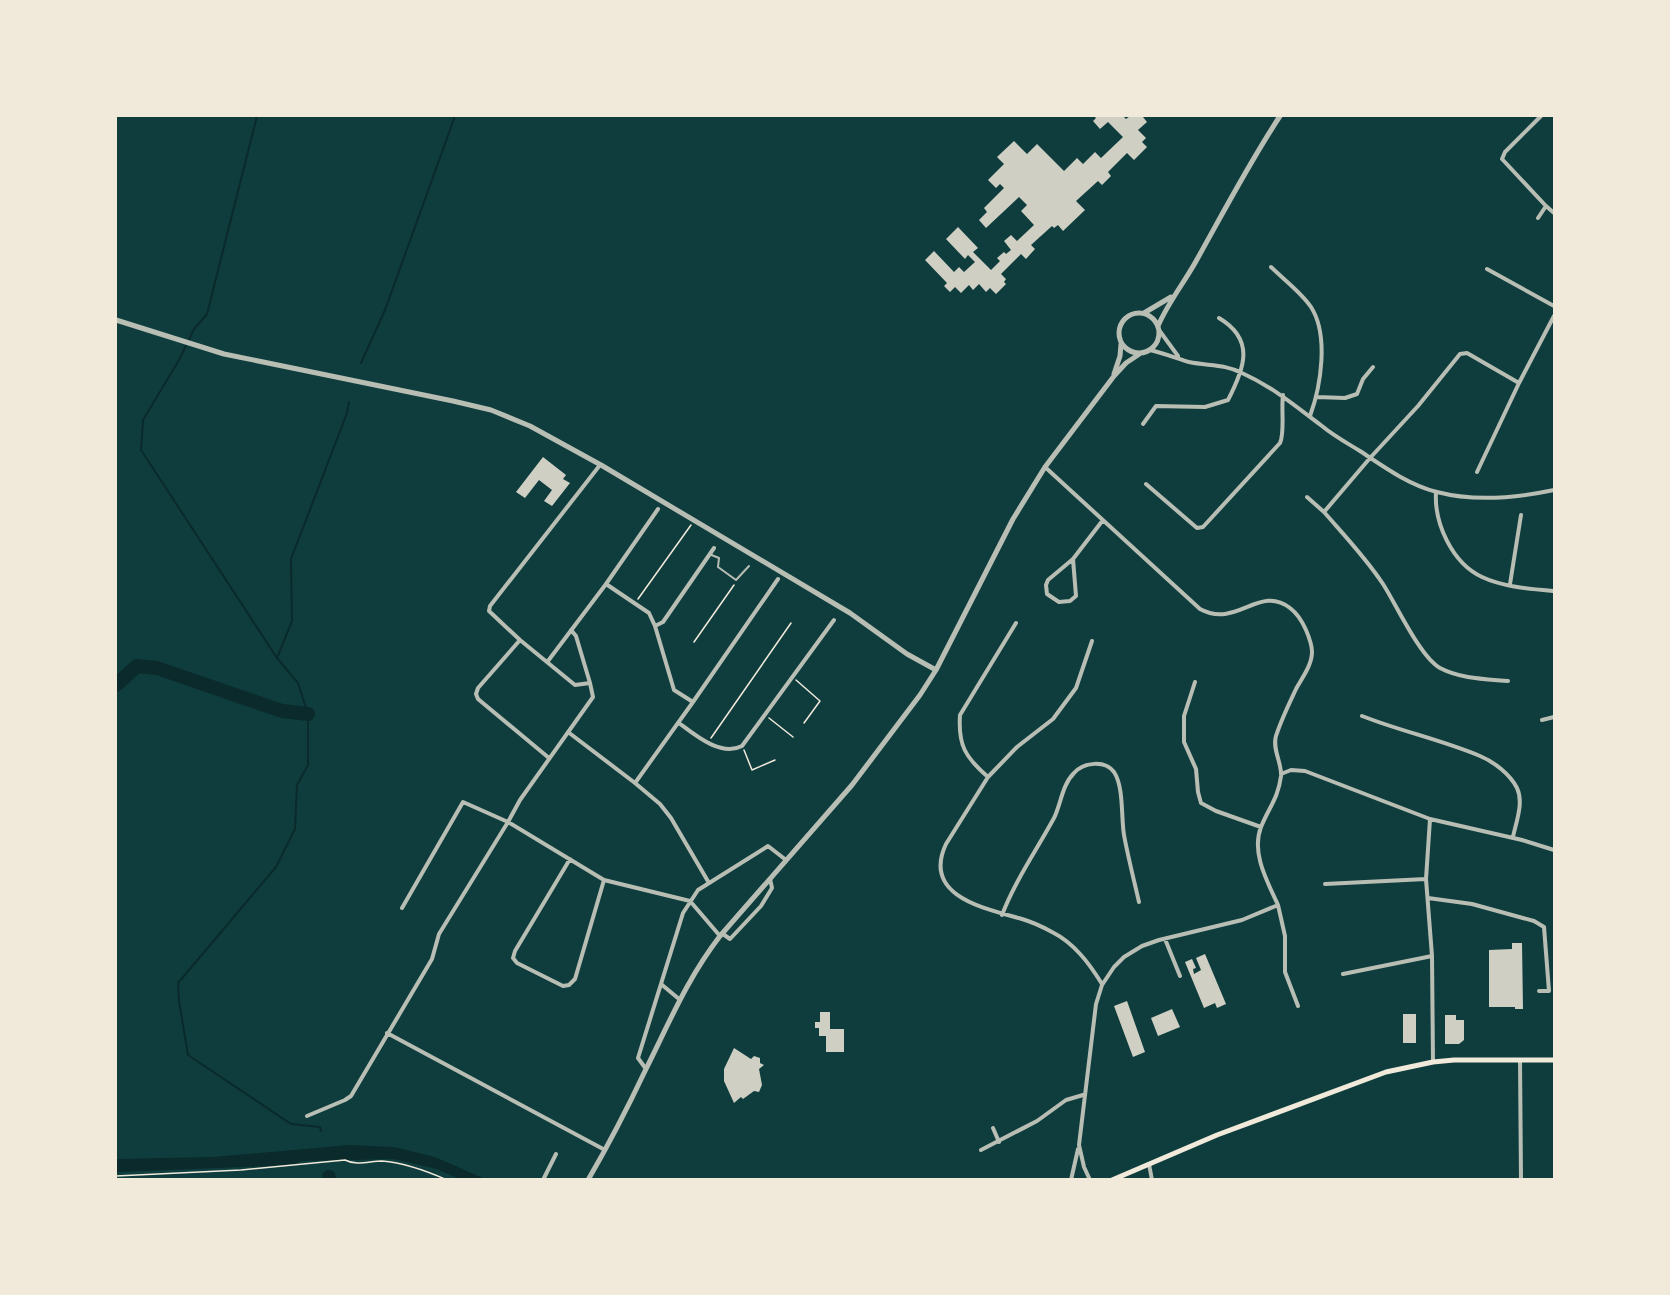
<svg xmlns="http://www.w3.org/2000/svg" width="1670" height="1295" viewBox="0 0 1670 1295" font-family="'Alegreya Sans',sans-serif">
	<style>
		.water { fill: #0a2a2b }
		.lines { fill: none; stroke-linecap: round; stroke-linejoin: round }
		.stream { stroke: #0a2a2b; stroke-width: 2 }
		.river { stroke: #0a2a2b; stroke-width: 14 }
		.building { fill: #cfcfc3 }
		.path { stroke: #f1e9da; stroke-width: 1.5 }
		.service { stroke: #b8beb3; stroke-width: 2 }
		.minor { stroke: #b8beb3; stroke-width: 4 }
		.tertiary { stroke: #b8beb3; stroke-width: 5 }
		.secondary { stroke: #f1e9da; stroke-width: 5 }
	</style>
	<rect width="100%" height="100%" fill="#0f3d3e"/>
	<path class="water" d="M349,1145L394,1147L435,1157L485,1179H459L437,1169L393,1159L302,1161L293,1165L116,1172V1159L213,1157Z"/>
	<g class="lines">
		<path class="stream" d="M257,116L207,314L194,329L179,360L143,420L141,450L277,658L298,683L308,714V765L297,785L295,829L276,867L178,983L179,1001L188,1055L291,1124L320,1127L321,1131
			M361,363L385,310L455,116
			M277,658L292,621L291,559L347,413L349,402"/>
		<path class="river" d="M116,685L137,666L157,668L282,711L308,714
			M329,1177V1180"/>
	</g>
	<path class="building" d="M1094,116H1123L1126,119L1130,116H1144L1143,117L1147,122L1138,130L1146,138L1142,142L1147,147L1134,160L1127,153L1108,172L1111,176L1102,185L1098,181L1076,201L1085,210L1063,231L1058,225L1054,228L1052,226L1031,245L1035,249L1026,259L1021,254L1001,274L1006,279L1004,282L1006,284L996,294L990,288L986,292L979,284L973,290L969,285L961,293L955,287L950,292L944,286L947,283L925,260L934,251L954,272L959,267L964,272L975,262L968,255L965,259L946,239L958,227L978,248L973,252L991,270L1000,261L997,258L1004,252L1006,254L1011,250L1004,241L1011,235L1017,241L1034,225L1021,211L1027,205L1019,197L986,228L979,220L987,212L984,208L1004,188L1000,184L996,188L988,180L1004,164L997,157L1014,141L1027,154L1037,144L1064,171L1077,158L1083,164L1095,152L1101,158L1123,137L1108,122L1100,129L1093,121L1096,118Z
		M543,457L566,475L563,479L570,483L552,506L544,501L552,490L539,480L525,498L516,492Z
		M1512,943H1522L1523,1009H1515V1007H1489V950L1512,949Z
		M1205,954L1226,1004L1217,1008L1215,1003L1204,1008L1185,962L1192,959L1196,968L1193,969L1194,974L1201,970L1196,958Z
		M1127,1001L1145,1052L1133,1057L1114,1006Z
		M1172,1009L1180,1027L1158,1036L1151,1018Z
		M820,1012H830V1029H844V1052H826V1036H819V1028H815V1022H820Z
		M1403,1014H1416V1043H1403Z
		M1445,1015H1456V1020H1464V1040L1459,1044H1445Z
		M734,1048L751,1059L754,1056L760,1058V1063L764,1065L759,1069L762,1085L759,1092L754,1091L743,1099L741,1097L734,1103L724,1081V1069Z"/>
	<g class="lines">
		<path class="path" d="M638,599L691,525
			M694,642L734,585
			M796,680L820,701L804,723
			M769,718L793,737
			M711,738L791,623
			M744,750L752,770L775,760
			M116,1176L241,1170L345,1160C356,1166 370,1161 382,1161C405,1163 427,1171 447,1180"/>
		<path class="service" d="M709,554L719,558L718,567L736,580L749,566"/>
		<path class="minor" d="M1541,116L1505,152L1502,159L1546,206
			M1538,218L1546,206L1554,213
			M1271,267C1283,279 1301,292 1311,307C1329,335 1321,386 1310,416
			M1487,269L1554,306
			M1159,330L1178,356
			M1150,350C1163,353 1176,358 1189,362C1208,366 1225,364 1242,373C1273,387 1295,406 1322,426C1334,436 1347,443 1360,451C1384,467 1409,485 1437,492C1475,502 1516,498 1554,490
			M1317,397L1345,398L1357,394L1363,379L1373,367
			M1143,424L1156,406L1205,407L1228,400C1244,369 1256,340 1219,318
			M1045,467L1200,609C1237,629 1259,584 1290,608C1298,614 1302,621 1306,630C1309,637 1312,644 1312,652C1312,665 1302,678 1296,689C1289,704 1281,720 1276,736C1272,749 1282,763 1281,776C1278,799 1269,807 1261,827C1251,853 1267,881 1278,905L1242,920L1159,940L1142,946L1124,957L1114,967L1102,985L1096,1004L1079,1145L1084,1167L1090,1180
			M1477,472L1519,383
			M1146,484L1197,528L1203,527L1280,443C1285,433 1281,409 1283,395
			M1436,492C1434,523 1452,563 1482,577C1503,587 1531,589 1554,591
			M1307,497L1324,512
			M1073,559L1076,596L1070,601L1059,602L1047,594L1046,585L1048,580L1073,559L1103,520
			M1510,584L1521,515
			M655,626L663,622L714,548
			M571,630L576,636L590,683
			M520,640L478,688L476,694L478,699L549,758
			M1092,641L1076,688L1053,719L1017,747L988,777L946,844C921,897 987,909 1022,919C1032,922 1043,927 1052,932C1074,943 1089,963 1102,984
			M548,661L606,584L658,509
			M1508,681C1485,679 1461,679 1440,668C1420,657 1396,604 1383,584C1366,558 1344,535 1324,512L1370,458L1418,406L1460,354L1467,353L1519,383L1554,316
			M1195,682L1184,716V742L1196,769L1198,792L1201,803L1216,811L1261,827
			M693,702L778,579
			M1362,716C1400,731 1442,740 1480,756C1494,762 1510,774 1517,788C1524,803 1516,822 1513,837
			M1542,720L1554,717
			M679,723C695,735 721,757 742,746L834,620
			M568,732L635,783L693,702L674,690L655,626L649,613L606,584
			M1281,774L1291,770L1305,771L1430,819L1522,840L1554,850
			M988,777C965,757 958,745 960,715L1016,623
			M635,783L660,804L671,818L709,883
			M1430,819L1426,879L1432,956L1433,1062
			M570,859L515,951L513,958L517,963L563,986L569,985L575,979L604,880
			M1325,884L1426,879
			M1428,898L1472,904L1534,921L1544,927L1549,991H1539
			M1278,905L1285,936V972L1298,1006
			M402,908L463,802L508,822L520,800L593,697L590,683L575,685L520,640L489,611L490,606L600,465
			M1002,915C1015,881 1036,851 1054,818C1061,804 1062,785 1074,773C1084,762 1105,760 1114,772C1124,787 1121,818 1124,835C1128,857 1134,880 1139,902
			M723,934L730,939L761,906L772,888L770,879
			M1165,939L1180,976
			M1343,974L1432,956
			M661,984L679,999
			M387,1033L605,1150
			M1520,1060L1521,1180
			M646,1069L638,1058L683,913L698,890L768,846L786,860
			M307,1116L345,1100L351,1096L432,959L439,934L508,822L604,880L690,901L720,936
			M993,1128L999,1142
			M981,1150L1037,1121L1066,1100L1083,1095
			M1149,1164L1152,1180
			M543,1180L556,1154
			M1071,1180L1078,1149"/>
		<path class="tertiary" d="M1119 333a20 20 0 1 1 40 0a20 20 0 1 1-40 0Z
			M1144,313L1171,297
			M116,320L224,354L453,401L491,410L530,426L601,465L850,613L907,654L936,670
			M1158,326C1168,303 1183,284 1195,263C1223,213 1249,163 1280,116
			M1114,374L1120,356L1121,344
			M588,1180C609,1144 628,1107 646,1069C670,1021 687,979 720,936L852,785L920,695L936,670L1013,519L1045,467L1114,376L1126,363L1141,353"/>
		<path class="secondary" d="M1112,1180L1217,1135L1386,1072L1433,1062L1454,1060H1554"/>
	</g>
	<rect width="1670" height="1295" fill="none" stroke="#f1e9da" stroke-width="234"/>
</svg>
